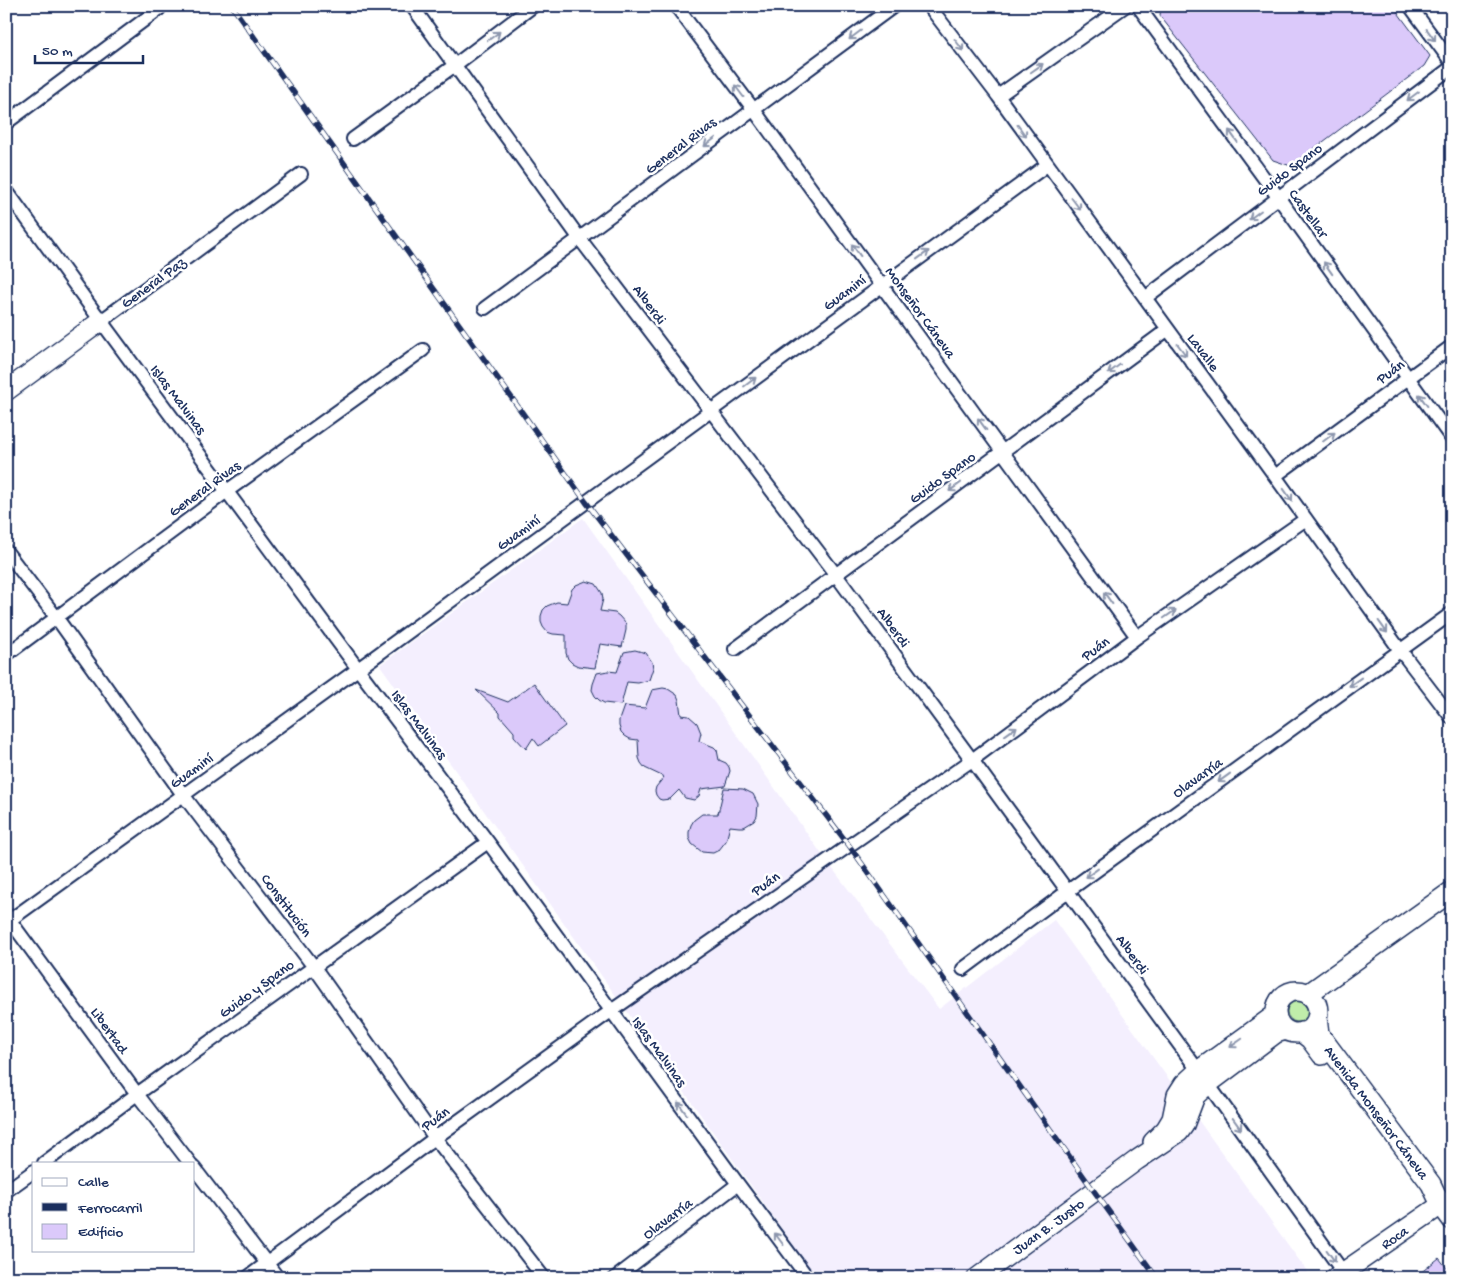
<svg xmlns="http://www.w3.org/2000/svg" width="1458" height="1284" viewBox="0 0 1458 1284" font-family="'Gochi Hand',sans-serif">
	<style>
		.built { fill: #f4effe }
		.green { fill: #c0edaa; stroke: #6e8e84 }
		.building { fill: #dbc9fa; stroke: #1b2f5e }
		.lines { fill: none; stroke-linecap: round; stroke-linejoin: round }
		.street-casing { stroke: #1b2f5e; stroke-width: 16 }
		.secondary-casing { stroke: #1b2f5e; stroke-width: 22 }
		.street { stroke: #fff; stroke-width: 12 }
		.secondary { stroke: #fff; stroke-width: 19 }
		.rail-casing { stroke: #1b2f5e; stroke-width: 5.5 }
		.rail { stroke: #fff; stroke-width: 4; stroke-dasharray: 11; stroke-linecap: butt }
		.oneway { stroke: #8d97ae }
		.labels { text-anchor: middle; stroke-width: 5; stroke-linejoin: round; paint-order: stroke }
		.street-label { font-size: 15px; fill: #1b2f5e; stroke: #fff }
	</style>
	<rect width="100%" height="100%" fill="#fff"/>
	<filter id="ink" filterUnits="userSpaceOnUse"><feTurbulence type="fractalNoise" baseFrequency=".02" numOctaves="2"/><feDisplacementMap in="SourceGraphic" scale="10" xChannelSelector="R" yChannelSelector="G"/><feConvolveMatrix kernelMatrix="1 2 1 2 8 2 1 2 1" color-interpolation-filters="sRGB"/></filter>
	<g filter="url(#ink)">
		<path class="built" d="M583,518L823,856L939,1009L1054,920L1312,1278H817L380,665Z"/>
		<path class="green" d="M1287 1011a11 11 0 1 1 22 0a11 11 0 1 1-22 0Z"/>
		<path class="building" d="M1161,6H1393L1430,56L1424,66L1291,166L1273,160L1160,16Z
			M586,581L596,584L602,593L603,599L600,611L615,613L619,616L626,624V630L622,647L600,644L595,668L578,666L572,663L568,659L566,653V635L553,634L547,632L543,627L541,622V616L543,610L547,606L557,602L567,603L572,589L576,585Z
			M635,650L646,653L652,662L653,668L649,680L638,683L627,682L621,705L604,703L599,700L595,696L592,690L593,684L597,673L608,671L617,672L624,652Z
			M534,683L565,726L539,746L533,738L526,749L514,736V732L500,716V713L476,690L508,702Z
			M663,688L668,689L677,695L679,700L681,715L689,716L697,723L701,733L699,741L714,747L717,750L719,760L726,763L729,767L730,771L725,786L701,789L699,796L694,800L685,798L679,790L670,799L662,800L659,799L656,795L655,791L656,787L664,777L645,768L641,763L639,758L638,740L630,739L625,736L621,732L619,726V720L624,706L645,708L652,690Z
			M724,788L743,789L753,794L758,804L757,816L754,821L744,827H739L730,826L726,841L719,850L713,853L702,852L692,844L689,838V832L691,825L694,820L702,814H718Z
			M1439,1258L1450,1272L1442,1278H1414Z"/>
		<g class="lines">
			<g class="street-casing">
				<path id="street" d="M412,6L580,239L836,575L972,760L1208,1084L1343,1272
					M676,6L754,110L1137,637
					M929,6L998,96L1275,476L1400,650L1452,718
					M1138,6L1278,197L1452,439
					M1410,6L1452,63
					M998,96L1125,6
					M6,123L159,9
					M353,139L455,65L533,6
					M6,190L101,321L358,669L488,842L738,1184L808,1278
					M1145,298L1452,67
					M485,308L894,6
					M101,321L301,174
					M1275,476L1452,346
					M6,551L56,617L184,796L314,967L435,1138L544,1278
					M735,649L1167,330
					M6,655L227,491L423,350
					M6,915L137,1094L190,1163
					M6,923L358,669L1047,165
					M963,969L1068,891L1452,613
					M44,1163L137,1094L488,842
					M194,1168L278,1278
					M6,1191L34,1171
					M1441,1205L1452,1196
					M6,1277L7,1278
					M247,1278L435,1138L611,1011L972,760L1137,637L1306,519
					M615,1278L738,1184"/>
			</g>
			<g class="secondary-casing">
				<path id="secondary" d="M6,391L101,321
					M1276 1012a21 21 0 1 1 42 0a21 21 0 1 1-42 0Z
					M1308,994L1452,891
					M1317,1018L1319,1034L1431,1184L1441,1205L1452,1220
					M1301,1032L1310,1039L1322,1055
					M1153,1142L1166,1129L1172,1119L1177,1095L1184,1084L1198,1071L1275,1015
					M977,1278L1137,1160L1179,1132L1184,1125L1195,1096L1208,1084L1276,1033L1286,1030
					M1335,1278L1441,1205"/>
			</g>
			<use href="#street" class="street"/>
			<use href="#secondary" class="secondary"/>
			<g class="rail-casing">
				<path id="rail" d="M232,6L586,502L848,844L1094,1191L1157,1278"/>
			</g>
			<use href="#rail" class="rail"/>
		</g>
		<defs><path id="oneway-shaft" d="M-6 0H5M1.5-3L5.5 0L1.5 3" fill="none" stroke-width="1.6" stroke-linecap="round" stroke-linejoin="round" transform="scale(1.25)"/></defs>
		<g class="oneway">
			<use href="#oneway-shaft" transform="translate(855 35) rotate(143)"/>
			<use href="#oneway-shaft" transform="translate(1431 35) rotate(54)"/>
			<use href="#oneway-shaft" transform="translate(494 36) rotate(-37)"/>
			<use href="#oneway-shaft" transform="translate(959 45) rotate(53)"/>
			<use href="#oneway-shaft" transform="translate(1037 68) rotate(-35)"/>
			<use href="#oneway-shaft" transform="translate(739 91) rotate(-127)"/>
			<use href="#oneway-shaft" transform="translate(1413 96) rotate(143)"/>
			<use href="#oneway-shaft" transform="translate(1022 131) rotate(54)"/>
			<use href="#oneway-shaft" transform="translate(1233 136) rotate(-126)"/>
			<use href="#oneway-shaft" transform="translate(710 142) rotate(143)"/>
			<use href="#oneway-shaft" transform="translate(1076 204) rotate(53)"/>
			<use href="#oneway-shaft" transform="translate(1255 215) rotate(143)"/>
			<use href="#oneway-shaft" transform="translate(856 250) rotate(-126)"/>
			<use href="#oneway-shaft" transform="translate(923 255) rotate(-36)"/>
			<use href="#oneway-shaft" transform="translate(1328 268) rotate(-125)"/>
			<use href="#oneway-shaft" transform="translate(1182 350) rotate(53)"/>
			<use href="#oneway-shaft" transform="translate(1114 369) rotate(143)"/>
			<use href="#oneway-shaft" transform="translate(750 382) rotate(-37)"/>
			<use href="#oneway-shaft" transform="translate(1423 400) rotate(-126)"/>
			<use href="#oneway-shaft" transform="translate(982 424) rotate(-126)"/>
			<use href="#oneway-shaft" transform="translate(1329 437) rotate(-37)"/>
			<use href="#oneway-shaft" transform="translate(955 487) rotate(144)"/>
			<use href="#oneway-shaft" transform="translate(1288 495) rotate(55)"/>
			<use href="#oneway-shaft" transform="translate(1108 598) rotate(-126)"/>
			<use href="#oneway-shaft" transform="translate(1170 614) rotate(-35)"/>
			<use href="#oneway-shaft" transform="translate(1383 627) rotate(54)"/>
			<use href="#oneway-shaft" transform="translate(1355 682) rotate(144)"/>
			<use href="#oneway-shaft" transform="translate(1011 731) rotate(-36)"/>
			<use href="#oneway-shaft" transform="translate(1224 778) rotate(144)"/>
			<use href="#oneway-shaft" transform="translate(1092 873) rotate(144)"/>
			<use href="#oneway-shaft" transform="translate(1236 1043) rotate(145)"/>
			<use href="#oneway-shaft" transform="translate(682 1108) rotate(-126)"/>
			<use href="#oneway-shaft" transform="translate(1237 1124) rotate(54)"/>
			<use href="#oneway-shaft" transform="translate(779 1239) rotate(-127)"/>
			<use href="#oneway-shaft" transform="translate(1331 1256) rotate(54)"/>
		</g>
	</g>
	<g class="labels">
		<g class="street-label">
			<text transform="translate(680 145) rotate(-37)" y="5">General Rivas</text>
			<text transform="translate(1289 169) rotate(-37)" y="5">Guido Spano</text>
			<text transform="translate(1309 213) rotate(54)" y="5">Castellar</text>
			<text transform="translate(153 282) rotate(-36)" y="5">General Paz</text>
			<text transform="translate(844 292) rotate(-37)" y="5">Guaminí</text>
			<text transform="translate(650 304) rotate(53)" y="5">Alberdi</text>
			<text transform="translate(921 312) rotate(54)" y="5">Monseñor Cáneva</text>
			<text transform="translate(1204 352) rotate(53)" y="5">Lavalle</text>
			<text transform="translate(1390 371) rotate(-36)" y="5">Puán</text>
			<text transform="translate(179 399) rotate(53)" y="5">Islas Malvinas</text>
			<text transform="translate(942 477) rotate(-36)" y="5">Guido Spano</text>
			<text transform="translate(204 488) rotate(-36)" y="5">General Rivas</text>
			<text transform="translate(518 532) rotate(-36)" y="5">Guaminí</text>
			<text transform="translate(894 627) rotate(54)" y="5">Alberdi</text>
			<text transform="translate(1095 648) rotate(-36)" y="5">Puán</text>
			<text transform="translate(420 724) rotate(53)" y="5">Islas Malvinas</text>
			<text transform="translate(191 770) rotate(-36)" y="5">Guaminí</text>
			<text transform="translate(1197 777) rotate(-36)" y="5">Olavarría</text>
			<text transform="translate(765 883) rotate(-35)" y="5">Puán</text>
			<text transform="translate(287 905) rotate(53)" y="5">Constitución</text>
			<text transform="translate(1133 954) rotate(54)" y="5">Alberdi</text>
			<text transform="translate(256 988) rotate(-36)" y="5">Guido y Spano</text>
			<text transform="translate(110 1030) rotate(54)" y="5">Libertad</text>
			<text transform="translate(660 1051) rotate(54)" y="5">Islas Malvinas</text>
			<text transform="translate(1377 1112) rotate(53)" y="5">Avenida Monseñor Cáneva</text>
			<text transform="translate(435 1118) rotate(-36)" y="5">Puán</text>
			<text transform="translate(667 1218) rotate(-37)" y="5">Olavarría</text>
			<text transform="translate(1048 1226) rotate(-36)" y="5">Juan B. Justo</text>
			<text transform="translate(1394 1237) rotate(-35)" y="5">Roca</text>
		</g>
	</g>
	<rect width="1458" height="1284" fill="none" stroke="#fff" stroke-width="25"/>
	<rect x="12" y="12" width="1433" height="1259" fill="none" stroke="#1b2f5e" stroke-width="2" filter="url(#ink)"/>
	<rect x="32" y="1162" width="162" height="90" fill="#ffffff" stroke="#a4acbf"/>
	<rect x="42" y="1178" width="25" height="8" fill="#ffffff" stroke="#a4acbf"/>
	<text x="78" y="1186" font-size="15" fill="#1b2f5e">Calle</text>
	<rect x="42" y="1203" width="25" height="8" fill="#1b2f5e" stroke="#a4acbf"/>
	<text x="78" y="1212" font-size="15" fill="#1b2f5e">Ferrocarril</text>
	<rect x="42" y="1224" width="25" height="15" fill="#dbc9fa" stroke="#a4acbf"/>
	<text x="78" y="1236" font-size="15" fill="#1b2f5e">Edificio</text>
	<path d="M35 55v8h108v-8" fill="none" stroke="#1b2f5e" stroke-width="2.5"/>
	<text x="42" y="55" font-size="15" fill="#1b2f5e" stroke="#ffffff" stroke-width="4" paint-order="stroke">50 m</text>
</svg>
